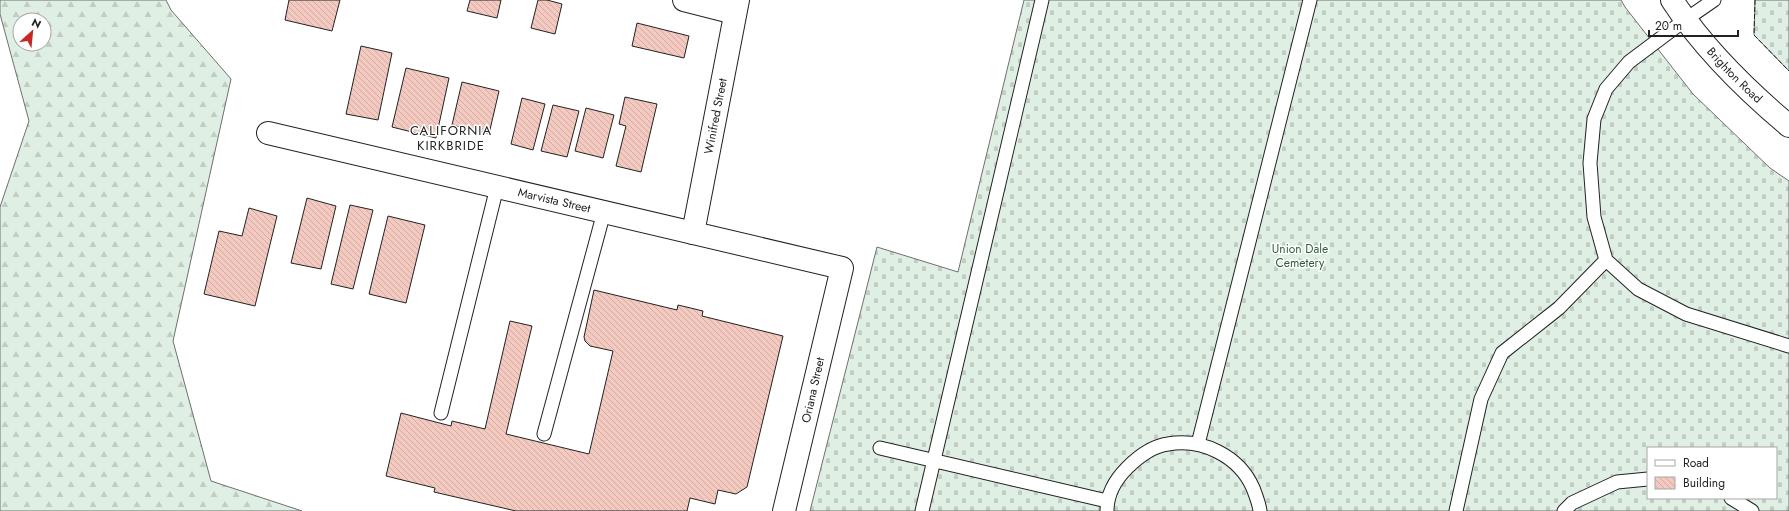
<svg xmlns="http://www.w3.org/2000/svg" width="1789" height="511" viewBox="0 0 1789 511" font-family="Jost,sans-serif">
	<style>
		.forest { fill: url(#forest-firs); stroke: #6f6f6f; fill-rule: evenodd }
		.cemetery { fill: url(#cemetery-stones); stroke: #6f6f6f; fill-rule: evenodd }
		.building { fill: url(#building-back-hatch); stroke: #222 }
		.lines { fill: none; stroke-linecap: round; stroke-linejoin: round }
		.lane-casing { stroke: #222; stroke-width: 15 }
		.street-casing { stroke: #222; stroke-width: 24 }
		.secondary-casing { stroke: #222; stroke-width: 24 }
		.lane { stroke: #fff; stroke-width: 13 }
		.street { stroke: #fff; stroke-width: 22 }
		.secondary { stroke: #fff; stroke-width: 22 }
		.fence { stroke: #222; stroke-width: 1; stroke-dasharray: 5 2; stroke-linecap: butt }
		.labels { text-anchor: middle; stroke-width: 3; stroke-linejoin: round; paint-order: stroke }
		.street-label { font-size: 12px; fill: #222; stroke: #fff }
		.park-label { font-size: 12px; fill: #2f5e38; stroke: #fff }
		.neighbourhood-label { font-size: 13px; letter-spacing: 1px; fill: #222; stroke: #fff }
	</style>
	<defs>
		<pattern id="forest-firs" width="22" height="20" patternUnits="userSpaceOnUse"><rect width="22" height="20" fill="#e0efe3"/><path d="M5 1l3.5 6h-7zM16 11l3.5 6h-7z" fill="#c0cdc2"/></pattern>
		<pattern id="cemetery-stones" width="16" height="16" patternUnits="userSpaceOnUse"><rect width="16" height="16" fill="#e0efe3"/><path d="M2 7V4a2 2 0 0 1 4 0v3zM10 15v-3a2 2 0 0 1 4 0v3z" fill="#c0cdc2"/></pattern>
		<pattern id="building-back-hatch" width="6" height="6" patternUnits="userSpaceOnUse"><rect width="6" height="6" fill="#f3c9c0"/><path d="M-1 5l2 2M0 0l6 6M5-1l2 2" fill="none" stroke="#d0aca5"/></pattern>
	</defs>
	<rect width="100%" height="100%" fill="#fff"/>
	<path class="forest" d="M0,0H166L171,10L231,79L173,341L211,481L302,511H0V207L29,121L0,14ZM20,20H44V44H20Z"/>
	<path class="cemetery" d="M1024,0H1621L1625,7L1693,94L1770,168L1789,181V511H810L877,247L958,272ZM1648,448H1776V498H1648Z
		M1755,0H1789V71L1754,35Z"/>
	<path class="building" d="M289,0H340L332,31L285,20Z
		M470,0H501L497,18L467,11Z
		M538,0H547L562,4L555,34L531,28Z
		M637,23L689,36L684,58L632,46Z
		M361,46L392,53L378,120L346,114Z
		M406,68L449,78L436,138L392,127Z
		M462,82L499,91L489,134L452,125Z
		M625,97L657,104L641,172L616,166L626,126L619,124Z
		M522,98L545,104L533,150L511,144Z
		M553,105L579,111L567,157L541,151Z
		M586,108L614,115L603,158L575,151Z
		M307,198L336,206L321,269L291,263Z
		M350,205L373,210L353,289L331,284Z
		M249,208L277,216L255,306L204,294L219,231L242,236Z
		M388,216L425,225L406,303L369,294Z
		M594,290L677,310L678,305L703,311L702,316L783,336L747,487L736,494L718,490L715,504L690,498L687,511H516L434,492L435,488L386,476L401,413L451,426L452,421L485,429L510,321L532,326L506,434L589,454L613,351L590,346L585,341L584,337Z"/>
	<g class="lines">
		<g class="lane-casing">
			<path id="lane" d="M1714,0L1685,20L1629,62L1606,89L1594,119L1590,163L1594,217L1606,260L1638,289L1686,314L1789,346
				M441,413L497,187
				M544,434L604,212
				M1198,444L1310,0
				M880,448L1107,501
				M1731,498L1752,511
				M922,511L1042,0
				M1107,511C1107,495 1115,480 1127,468C1138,457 1152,446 1168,444C1202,438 1239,456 1253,488C1256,496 1259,503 1260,511
				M1456,511L1481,399L1502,353L1559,308L1606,260
				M1564,511L1572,503L1617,482L1648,479"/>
		</g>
		<g class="street-casing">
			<g id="street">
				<path d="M684,0L735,13"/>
				<path id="s1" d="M268,133L842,268L784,511"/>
				<path id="s2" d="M693,233L738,0"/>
			</g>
		</g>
		<g class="secondary-casing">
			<g id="secondary">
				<path id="s3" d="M1672,0C1703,48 1745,89 1789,126"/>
			</g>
		</g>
		<use href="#lane" class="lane"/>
		<use href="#street" class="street"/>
		<use href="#secondary" class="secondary"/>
		<path class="fence" d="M1755,0L1754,35L1789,71"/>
	</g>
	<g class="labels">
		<g class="street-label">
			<text dy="4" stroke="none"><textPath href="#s3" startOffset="98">Brighton Road</textPath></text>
			<text dy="4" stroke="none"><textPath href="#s2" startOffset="119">Winifred Street</textPath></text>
			<text dy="4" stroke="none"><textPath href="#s1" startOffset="294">Marvista Street</textPath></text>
			<text transform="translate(813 390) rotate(-77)" y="4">Oriana Street</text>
		</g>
		<g class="park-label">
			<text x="1300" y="253">Union Dale<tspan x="1300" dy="14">Cemetery</tspan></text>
		</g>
		<g class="neighbourhood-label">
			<text x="451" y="135">CALIFORNIA<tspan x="451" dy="15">KIRKBRIDE</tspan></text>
		</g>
	</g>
	<rect x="1647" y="447" width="130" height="52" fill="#ffffff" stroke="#a7a7a7"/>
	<rect x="1655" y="460" width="20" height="6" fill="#ffffff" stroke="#a7a7a7"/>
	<text x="1683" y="467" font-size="12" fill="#222222">Road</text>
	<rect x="1655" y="477" width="20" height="12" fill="url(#building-back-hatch)" stroke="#a7a7a7"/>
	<text x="1683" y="487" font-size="12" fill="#222222">Building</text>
	<g transform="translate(32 32) rotate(27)"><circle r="19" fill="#ffffff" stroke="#a7a7a7"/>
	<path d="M0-3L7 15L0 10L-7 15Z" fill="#c62828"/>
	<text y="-6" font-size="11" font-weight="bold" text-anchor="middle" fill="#222222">N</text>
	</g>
	<path d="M1649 30v6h89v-6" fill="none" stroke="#222222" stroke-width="2"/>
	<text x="1655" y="30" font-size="12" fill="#222222" stroke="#ffffff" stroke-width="3" paint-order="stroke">20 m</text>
</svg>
